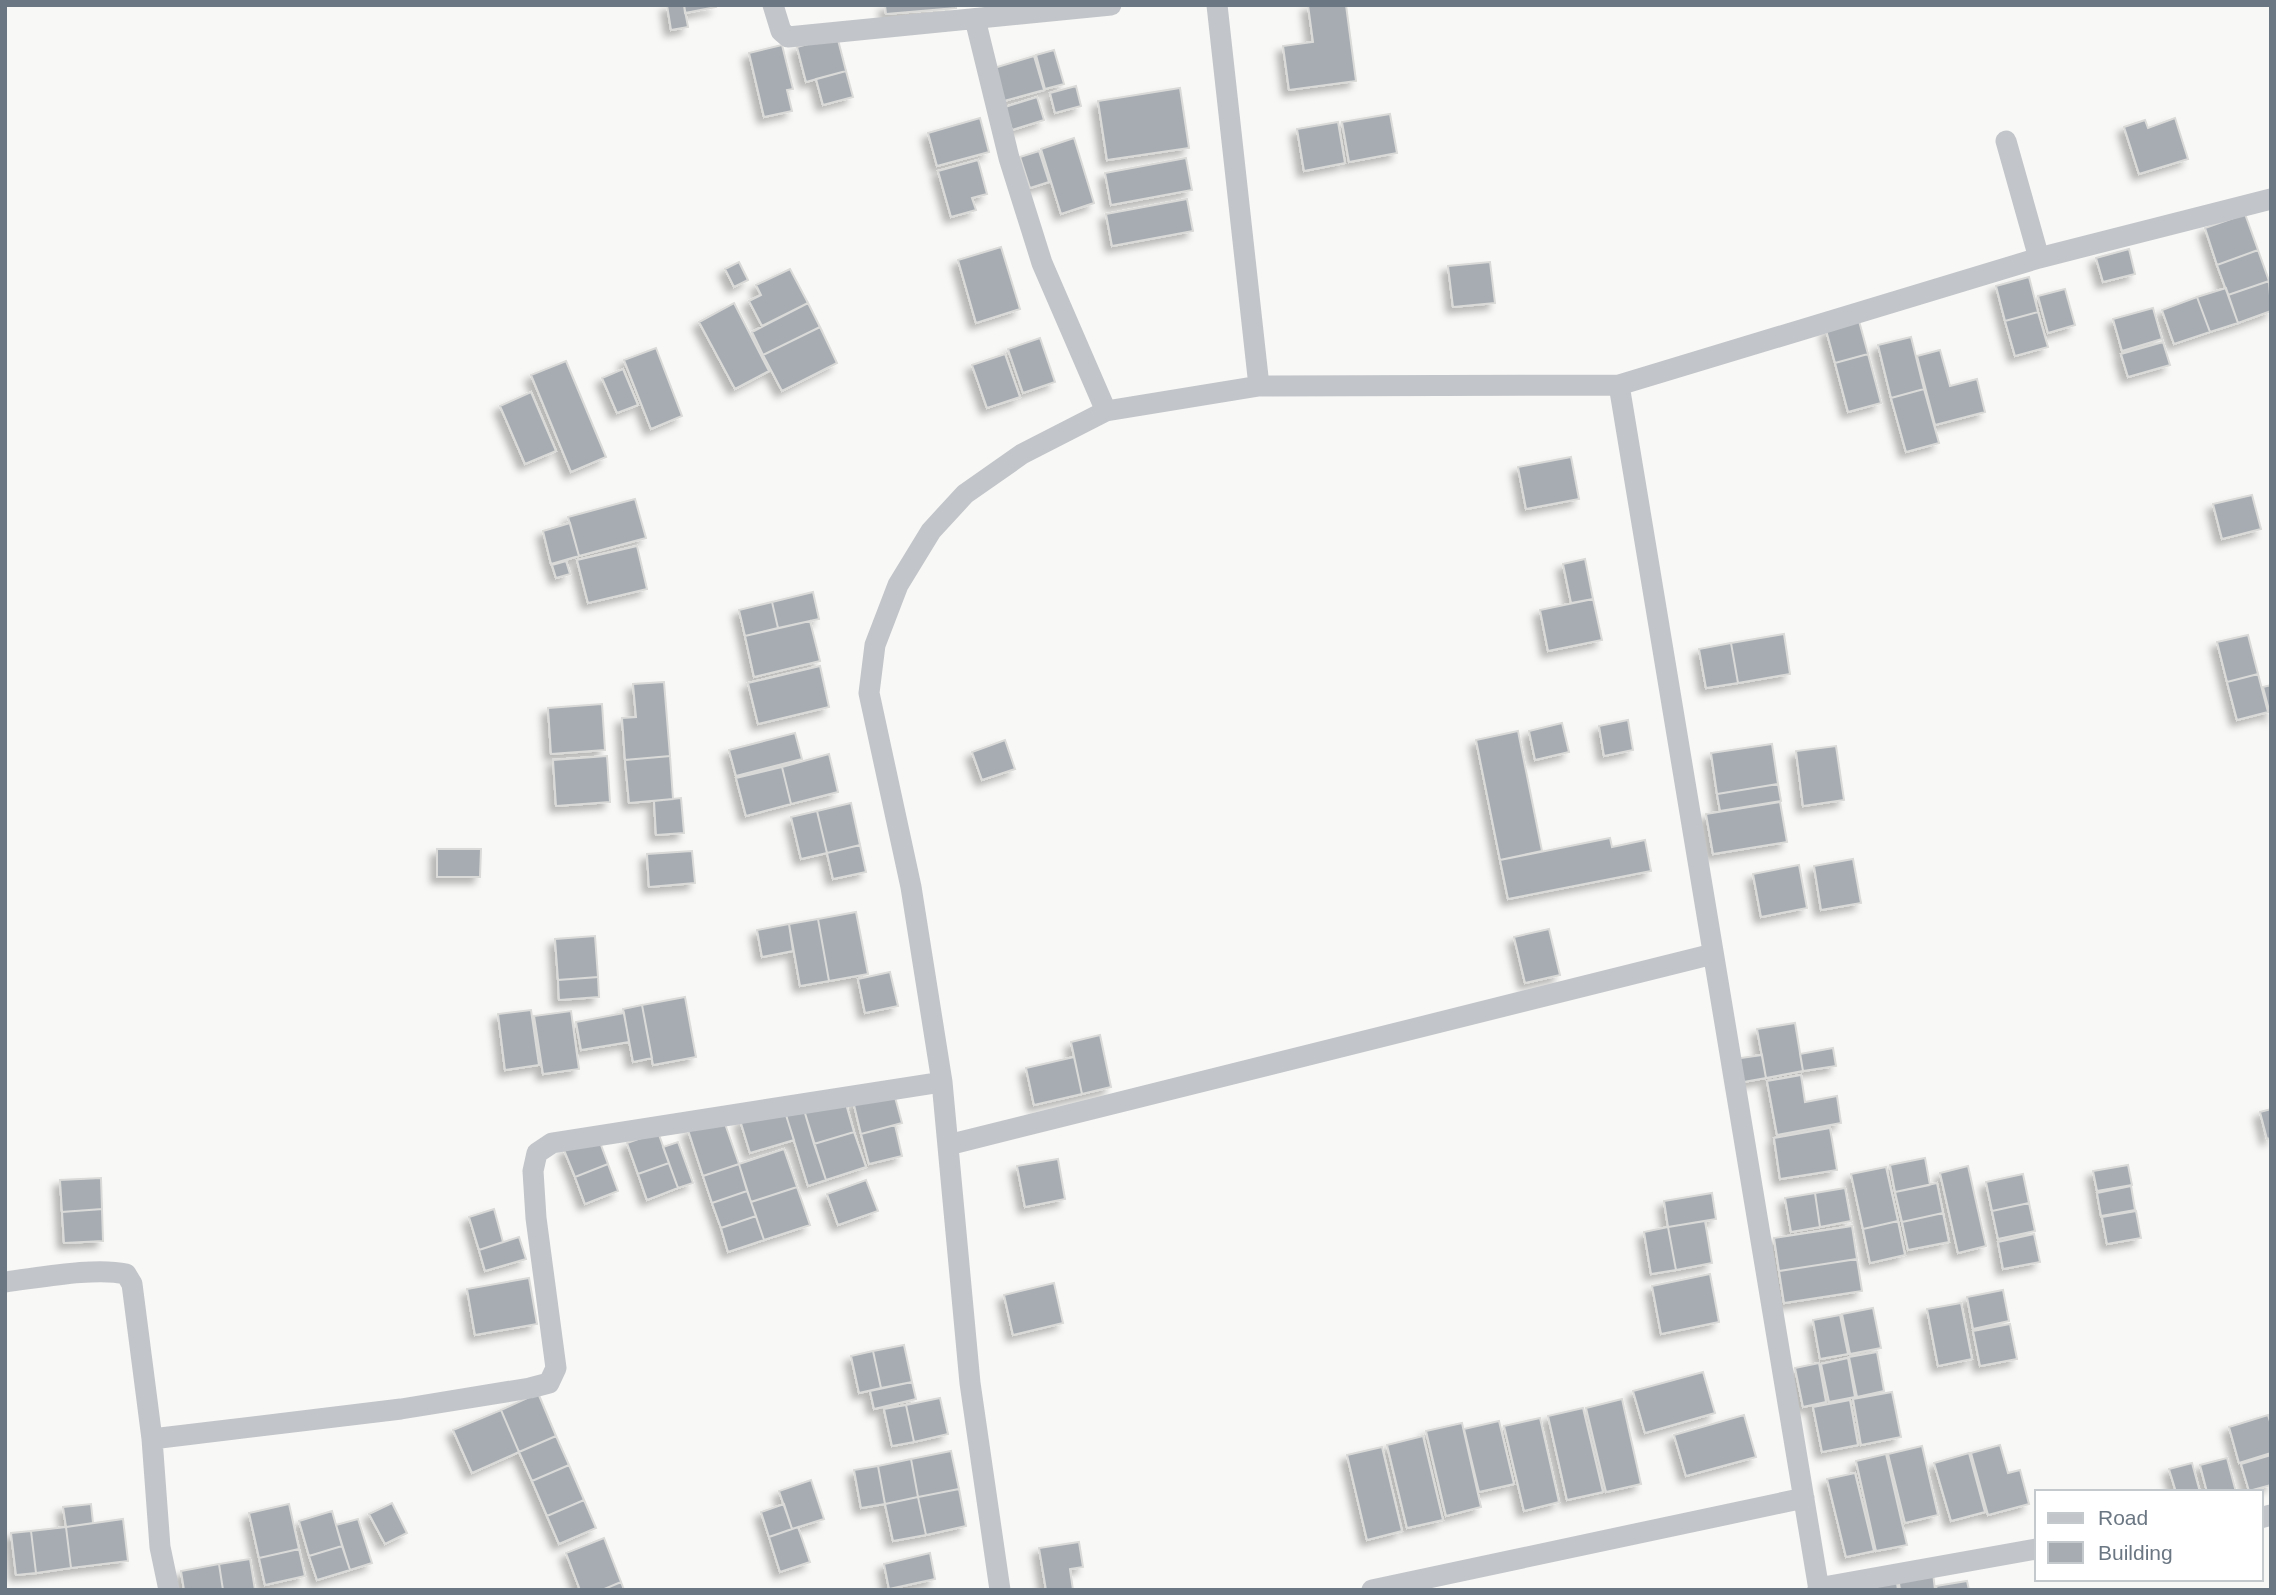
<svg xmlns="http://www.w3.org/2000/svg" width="2276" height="1595" viewBox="0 0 2276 1595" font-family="Arial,sans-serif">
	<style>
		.building { fill: #a6acb2; stroke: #dadad8; stroke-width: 2; filter: url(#shadow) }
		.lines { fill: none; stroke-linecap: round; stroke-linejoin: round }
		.street { stroke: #c2c5c9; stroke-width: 21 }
	</style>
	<defs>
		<filter id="shadow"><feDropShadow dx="-6" dy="6" stdDeviation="3.5" flood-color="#0004"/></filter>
	</defs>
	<rect width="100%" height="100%" fill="#f8f8f6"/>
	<path class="building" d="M667,5H684L688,27L671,30Z
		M684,5H716V7L685,13Z
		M885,5H956V8L886,14Z
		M1308,5H1346L1356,81L1289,90L1283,46L1313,42Z
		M837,36L846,71L806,82L797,47Z
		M782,45L793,89L787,90L792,111L764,117L749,53Z
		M1054,50L1064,84L1045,89L1036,55Z
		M1034,56L1044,90L1004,101L994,68Z
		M846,71L853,97L823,105L816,79Z
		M1076,86L1081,106L1055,113L1050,93Z
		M1180,88L1189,148L1107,160L1098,101Z
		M1037,97L1044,120L1012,130L1005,107Z
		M1390,114L1397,153L1349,162L1342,122Z
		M980,118L989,152L937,166L928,133Z
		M2175,118L2188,159L2139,174L2124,127L2145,120L2148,128Z
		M1338,122L1345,163L1304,171L1297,129Z
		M1074,138L1094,203L1061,214L1041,149Z
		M1039,151L1049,182L1030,188L1020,157Z
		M1186,158L1192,190L1111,205L1105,173Z
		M978,160L987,194L972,198L976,210L951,217L938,171Z
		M1187,199L1193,231L1112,246L1106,214Z
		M2245,214L2258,250L2217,265L2205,228Z
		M1001,247L1020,309L976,323L958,260Z
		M2129,249L2135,274L2103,282L2096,258Z
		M2258,250L2269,281L2228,295L2217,265Z
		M739,262L748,280L734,287L725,269Z
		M1490,262L1495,303L1453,307L1448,266Z
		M790,269L808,303L762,326L749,301L761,295L756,285Z
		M2029,277L2038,312L2005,321L1996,286Z
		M2269,281L2271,311L2238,323L2228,295Z
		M2226,288L2238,323L2210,332L2197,297Z
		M2065,289L2075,325L2048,333L2038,296Z
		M2197,297L2210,332L2174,344L2162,310Z
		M734,303L769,371L735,389L699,322Z
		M808,303L820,327L763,355L752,332Z
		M2153,308L2162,339L2122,351L2113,319Z
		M2038,312L2048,347L2015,356L2005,321Z
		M1859,321L1868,354L1835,363L1826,330Z
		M820,327L837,363L782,391L763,355Z
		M1911,337L1924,389L1891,398L1878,345Z
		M1040,338L1055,382L1023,393L1008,349Z
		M2163,342L2170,365L2128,377L2121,354Z
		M656,348L682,416L651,429L624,360Z
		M1940,350L1950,386L1977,379L1985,412L1935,425L1917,356Z
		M1005,354L1020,397L987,408L972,365Z
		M1868,354L1881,403L1848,412L1835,363Z
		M566,361L606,457L571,472L531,375Z
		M623,369L638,405L617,413L602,378Z
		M1924,389L1939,443L1906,452L1891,398Z
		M531,392L556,451L525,464L500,406Z
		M1571,457L1579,499L1526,509L1518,467Z
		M2252,495L2261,529L2222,539L2213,504Z
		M635,499L646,538L579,556L568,517Z
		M570,523L579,556L551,564L543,531Z
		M637,546L647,589L588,603L577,560Z
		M1585,559L1593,599L1571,603L1563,564Z
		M566,561L570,574L556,578L552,565Z
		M813,592L819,619L778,628L772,602Z
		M1593,599L1602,640L1548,651L1540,610Z
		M772,602L778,628L745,636L739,610Z
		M810,621L820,661L754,677L745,636Z
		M1784,634L1790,674L1738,683L1731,643Z
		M2248,635L2258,674L2227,682L2217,642Z
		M1731,643L1738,683L1706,688L1699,649Z
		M820,666L829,707L758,724L748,683Z
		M2258,674L2268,712L2237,720L2227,682Z
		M664,682L670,756L625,760L622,718L636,717L633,684Z
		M2271,685V718L2263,687Z
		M602,704L605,750L551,754L548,708Z
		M1628,720L1633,750L1604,756L1599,726Z
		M1562,723L1569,752L1535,760L1529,731Z
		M1518,731L1542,851L1500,860L1476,740Z
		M795,733L802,759L736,776L729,750Z
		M1005,740L1015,769L982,780L972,752Z
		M1772,744L1778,784L1717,794L1711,753Z
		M1836,746L1844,800L1803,806L1796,751Z
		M829,754L838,792L791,804L782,767Z
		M607,756L610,802L556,806L553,760Z
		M670,756L673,799L629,803L625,760Z
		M782,767L791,804L746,816L736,778Z
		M1778,784L1781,801L1720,811L1717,794Z
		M681,798L684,833L656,835L654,801Z
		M1780,802L1787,842L1713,854L1706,814Z
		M851,803L860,845L827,853L817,811Z
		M817,811L827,853L801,859L791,817Z
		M1610,838L1612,847L1645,840L1651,871L1508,899L1500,860Z
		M860,845L866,872L833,879L827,853Z
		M437,849H481L480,877H437Z
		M692,851L695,883L649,887L647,854Z
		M1853,859L1861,903L1821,910L1814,866Z
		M1799,865L1807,908L1761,917L1753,874Z
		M856,912L868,974L829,981L818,919Z
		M818,919L829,981L800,986L789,924Z
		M789,924L793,951L762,957L757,930Z
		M1549,929L1560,975L1525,983L1514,937Z
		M595,936L598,977L558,980L555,939Z
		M890,972L898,1006L865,1013L858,979Z
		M598,977L599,997L559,1000L558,980Z
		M685,997L696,1057L653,1065L642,1005Z
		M642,1005L652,1058L633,1062L623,1009Z
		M531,1010L539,1065L505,1070L498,1014Z
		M571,1011L579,1069L543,1074L534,1016Z
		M624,1013L629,1042L581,1050L576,1022Z
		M1795,1023L1803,1071L1766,1078L1757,1029Z
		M1100,1035L1111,1087L1082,1094L1071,1042Z
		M1833,1048L1836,1066L1803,1071L1800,1054Z
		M1762,1055L1766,1078L1738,1083L1734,1059Z
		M1074,1057L1082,1094L1034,1105L1026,1068Z
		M1801,1075L1805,1102L1837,1096L1841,1123L1777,1135L1767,1081Z
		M893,1090L902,1123L861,1134L853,1101Z
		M844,1097L854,1132L814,1144L804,1110Z
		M783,1106L794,1140L750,1153L740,1120Z
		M2271,1109V1138L2267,1139L2260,1112Z
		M804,1110L826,1180L808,1186L786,1115Z
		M723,1118L739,1164L703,1176L688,1130Z
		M895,1125L902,1156L869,1164L861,1134Z
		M1830,1128L1837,1170L1780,1179L1774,1138Z
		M658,1132L669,1163L638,1174L627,1143Z
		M854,1132L866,1167L826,1180L814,1144Z
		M598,1137L608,1164L575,1177L564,1150Z
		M678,1142L693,1183L678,1188L663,1147Z
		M784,1149L797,1187L751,1202L739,1164Z
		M1925,1158L1930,1185L1895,1192L1890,1165Z
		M1058,1159L1065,1199L1025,1207L1017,1166Z
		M669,1163L678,1188L647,1200L638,1174Z
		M608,1164L618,1191L585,1204L575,1177Z
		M739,1164L747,1191L712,1203L703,1176Z
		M2128,1165L2132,1185L2097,1191L2093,1171Z
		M1968,1166L1986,1246L1958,1253L1940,1173Z
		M1886,1167L1898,1221L1863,1229L1851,1174Z
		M2023,1174L2029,1203L1992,1211L1986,1182Z
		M101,1178L102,1209L62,1212L60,1180Z
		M866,1180L878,1211L838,1225L827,1194Z
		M1937,1183L1943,1213L1902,1222L1895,1192Z
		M2131,1186L2135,1210L2101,1216L2097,1193Z
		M797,1187L810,1225L764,1240L751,1202Z
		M1845,1188L1851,1221L1820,1227L1815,1193Z
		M747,1191L756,1216L721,1228L712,1203Z
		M1712,1193L1716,1219L1668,1227L1664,1201Z
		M1815,1193L1820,1227L1791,1232L1785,1198Z
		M2029,1203L2035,1231L1998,1239L1992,1211Z
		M102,1209L103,1241L64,1243L62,1212Z
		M494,1209L503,1242L479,1250L469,1217Z
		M2136,1211L2141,1238L2107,1244L2102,1217Z
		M1943,1213L1949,1242L1908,1250L1902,1222Z
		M756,1216L764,1240L728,1252L721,1228Z
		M1705,1221L1712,1263L1676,1270L1668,1227Z
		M1898,1221L1905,1255L1870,1263L1863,1229Z
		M1852,1226L1857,1259L1779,1271L1774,1238Z
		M1668,1227L1676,1270L1651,1274L1644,1232Z
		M2034,1234L2040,1262L2003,1269L1998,1242Z
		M519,1237L526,1259L485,1271L479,1250Z
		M1857,1259L1862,1291L1784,1303L1779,1271Z
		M1710,1274L1719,1322L1661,1334L1652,1286Z
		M529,1278L537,1324L475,1335L467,1289Z
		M1054,1283L1063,1323L1013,1335L1004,1295Z
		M2003,1290L2009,1321L1973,1329L1967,1297Z
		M1961,1303L1972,1359L1938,1366L1927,1309Z
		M1873,1308L1881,1348L1850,1354L1842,1314Z
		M1840,1315L1848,1354L1820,1359L1813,1320Z
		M2010,1324L2017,1359L1980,1366L1973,1331Z
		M904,1345L912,1382L881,1388L873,1351Z
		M873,1351L881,1388L859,1393L851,1356Z
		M1877,1352L1884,1391L1857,1397L1849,1357Z
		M1848,1358L1855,1397L1829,1402L1821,1364Z
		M1819,1363L1826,1402L1803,1407L1795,1368Z
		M1703,1372L1715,1413L1645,1433L1633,1391Z
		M912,1382L916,1399L874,1409L870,1391Z
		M1892,1392L1901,1437L1861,1445L1853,1399Z
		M538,1393L556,1436L519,1452L501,1410Z
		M940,1398L948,1434L914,1442L906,1405Z
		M1622,1399L1641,1484L1606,1492L1586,1408Z
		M1850,1400L1858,1445L1822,1452L1813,1407Z
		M906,1405L914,1442L892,1446L884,1409Z
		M1583,1408L1603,1492L1567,1500L1548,1416Z
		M501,1410L519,1452L472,1473L453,1430Z
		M1744,1415L1756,1457L1686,1476L1674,1435Z
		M2268,1415L2271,1425V1453L2239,1463L2229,1427Z
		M1540,1418L1559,1502L1524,1511L1504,1426Z
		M1499,1421L1514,1484L1479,1492L1464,1429Z
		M1462,1423L1481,1507L1446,1516L1426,1431Z
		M556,1436L569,1465L532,1481L519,1452Z
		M1423,1436L1443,1520L1407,1528L1387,1445Z
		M2000,1445L2008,1473L2020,1470L2029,1504L1988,1515L1971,1453Z
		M1922,1446L1938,1515L1905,1523L1888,1454Z
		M1382,1447L1402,1531L1367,1540L1347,1455Z
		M951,1451L959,1489L918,1497L911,1459Z
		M1969,1453L1985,1512L1951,1521L1934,1463Z
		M1886,1454L1907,1545L1876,1551L1856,1461Z
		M2271,1455V1485L2249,1491L2241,1464Z
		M2227,1458L2236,1492H2207L2200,1465Z
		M911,1459L918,1497L885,1504L878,1466Z
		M2192,1463L2200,1492H2176L2169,1469Z
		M569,1465L584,1500L547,1516L532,1481Z
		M878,1466L885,1504L861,1508L854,1470Z
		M1855,1473L1874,1551L1846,1557L1827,1479Z
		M811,1480L824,1519L792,1529L779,1491Z
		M959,1489L966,1526L926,1535L918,1497Z
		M918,1497L926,1535L893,1541L885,1504Z
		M584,1500L596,1528L559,1544L547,1516Z
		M392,1503L407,1533L385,1544L369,1514Z
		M91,1504L93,1523L66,1527L63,1507Z
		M289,1504L299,1549L259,1558L249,1513Z
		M784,1504L792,1529L769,1537L761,1512Z
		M332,1511L342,1546L309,1556L299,1521Z
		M123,1519L128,1561L71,1568L66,1527Z
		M358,1519L372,1563L350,1570L336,1525Z
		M66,1527L71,1568L36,1573L31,1531Z
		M798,1527L810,1562L780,1572L769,1537Z
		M31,1531L36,1573L16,1575L11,1533Z
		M604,1538L621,1582L602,1590H580L566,1553Z
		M1079,1542L1083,1567L1070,1569L1073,1590H1046L1039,1548Z
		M342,1546L350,1570L317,1580L309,1556Z
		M299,1549L305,1576L265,1585L259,1558Z
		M930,1553L935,1579L889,1589L884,1564Z
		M250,1559L255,1590H223L219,1564Z
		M219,1564L223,1590H184L181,1571Z
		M1933,1573L1935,1590H1900L1898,1577Z
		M1967,1581L1969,1590H1937L1936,1586Z
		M621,1582L624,1590H602Z
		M1897,1583L1898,1590H1852Z"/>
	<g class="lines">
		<path class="street" d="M773,5L781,31L788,37L1111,5
			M1217,5L1259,386
			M975,19L1009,158L1042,263L1106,411
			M2006,141L2039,258
			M1619,385L1819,1590
			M948,1145L1713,954
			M5,1282C39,1278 94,1267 126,1274L132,1284L152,1439
			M2260,1518L2271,1515
			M1818,1588L2036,1549
			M169,1590L160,1547L152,1439L401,1409L530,1388L549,1383L556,1368L536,1218L533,1171L537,1153L552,1143L942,1082
			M1000,1590L970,1383L942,1082L911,887L869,693L875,645L898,585L931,531L965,494L1022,454L1106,411L1259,386L1619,385L2039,258L2271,199
			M1372,1590L1804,1498"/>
	</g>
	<rect width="2276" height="1595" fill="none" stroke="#6b7783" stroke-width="14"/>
	<rect x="2035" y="1490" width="228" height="91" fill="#ffffff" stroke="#c4c9cd" stroke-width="2"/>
	<rect x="2048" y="1513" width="35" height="10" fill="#c2c5c9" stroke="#c4c9cd" stroke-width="2"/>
	<text x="2098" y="1525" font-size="21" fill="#6b7783">Road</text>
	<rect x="2048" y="1542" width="35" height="21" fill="#a6acb2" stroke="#c4c9cd" stroke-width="2"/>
	<text x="2098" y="1560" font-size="21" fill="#6b7783">Building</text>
</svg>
